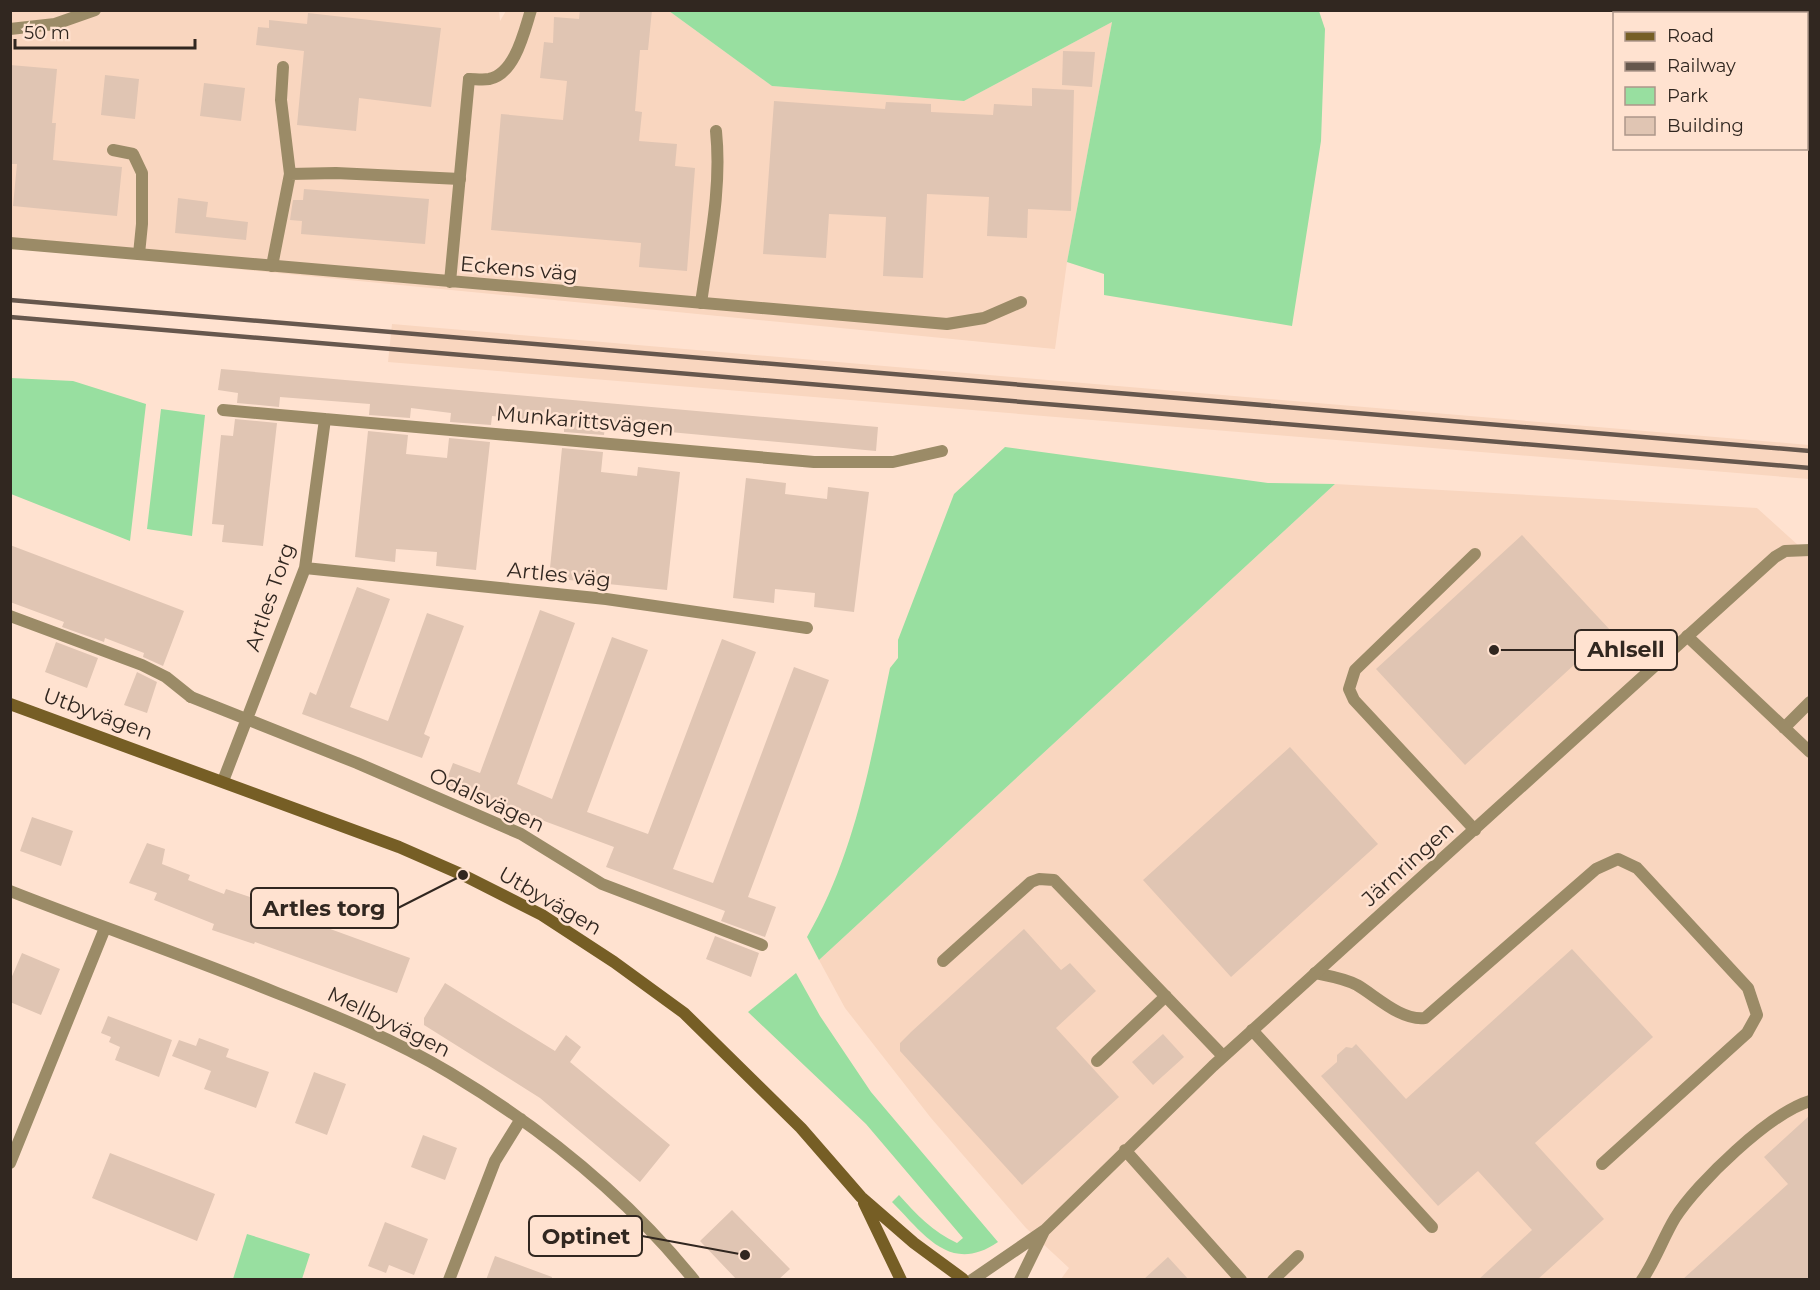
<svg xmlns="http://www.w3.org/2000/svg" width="1820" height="1290" viewBox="0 0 1820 1290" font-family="Montserrat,sans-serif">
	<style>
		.built { fill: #f9d6bf }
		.green { fill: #98dfa0 }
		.building { fill: #e0c5b3 }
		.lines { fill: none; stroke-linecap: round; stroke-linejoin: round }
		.service { stroke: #9b8b67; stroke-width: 12 }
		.minor { stroke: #9b8b67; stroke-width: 12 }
		.secondary { stroke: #765e25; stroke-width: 12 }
		.rail { stroke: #66574d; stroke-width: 4.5 }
		.labels { text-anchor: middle; stroke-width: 5; stroke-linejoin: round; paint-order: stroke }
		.street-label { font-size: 21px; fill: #312720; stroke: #ffe2d0 }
		.leader { fill: none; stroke: #312720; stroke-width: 2 }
		.callout-dot { fill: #312720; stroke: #ffe2d0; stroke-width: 2 }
		.callout { fill: #ffe2d0; stroke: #312720; stroke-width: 2 }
		.callout-label { font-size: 22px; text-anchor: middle; font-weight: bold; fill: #312720 }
	</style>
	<rect width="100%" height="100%" fill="#ffe2d0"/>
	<path class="built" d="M499,10L500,21L506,11H669L772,86L964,101L1112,22L1067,262L1055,349L11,247L10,11Z
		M392,324L1809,445V479L388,362Z
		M1335,484L1757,508L1809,555V1279H1061L1069,1268L1026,1228L931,1118L845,1008L819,960Z"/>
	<path class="green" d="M669,11H1319L1325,29L1321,141L1292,326L1104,295V274L1067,262L1112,22L964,101L772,86Z
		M11,378L73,381L146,404L130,541L11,494Z
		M161,409L205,415L192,536L147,529Z
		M1005,447L1268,483L1335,484L819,960L807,937C855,855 871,759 890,668L898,658V640L954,494Z
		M796,973L820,1016L871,1092L998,1242C950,1275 924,1234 892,1202L899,1195C916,1214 933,1232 957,1243L963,1238L866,1124L748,1012Z
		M247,1234L310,1254L302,1279H233Z"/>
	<path class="building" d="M580,10H652L648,50H640L635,111L642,112L639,141L677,144L675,166L695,168L687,271L639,267L641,243L491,230L501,114L563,120L567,81L540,78L544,42L553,43L554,17L579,19Z
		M308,13L441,28L431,107L359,98L356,131L297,125L304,51L256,45L258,27L269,28V20L307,24Z
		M1063,51L1095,52L1092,87L1062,85Z
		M10,65L57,69L52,123H56L53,160L122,167L117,216L13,206L17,164H10Z
		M105,75L139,79L135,119L101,115Z
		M204,83L245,88L241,121L200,116Z
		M1032,88L1074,90L1071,211L1028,209L1027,238L987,236L989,197L927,194L923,278L883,276L886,217L829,214L826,258L763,254L774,101L885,109L886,102L931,104V112L993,115L994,104L1032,106Z
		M304,189L429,199L425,244L301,234L302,221L290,220L291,213L293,200H303Z
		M178,198L208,202L206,217L248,222L246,240L175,233Z
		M221,369L878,427L876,451L605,426L604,435L564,432V423L492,416L491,425L450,422L451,413L411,408L410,418L369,415L370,404L280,397L279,407L237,403L238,393L218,390Z
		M235,419L277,423L263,546L222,542L224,525L212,524L221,435L233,436Z
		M368,431L408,435L406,454L447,458L449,438L490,442L476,570L436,566L437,552L396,549L395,562L355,557Z
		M562,448L603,452L601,472L637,476L638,467L680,472L667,590L549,578Z
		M746,478L786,483L785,494L827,499L828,487L869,492L854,612L814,607L815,593L775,589L774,603L733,598Z
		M1522,535L1611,631L1465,765L1376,669Z
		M10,545L184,611L163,666L143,657L144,653L105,638L104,642L62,627L64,622L10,602Z
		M357,587L390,599L350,707L388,721L427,613L464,626L424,734L430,737L422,758L302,714L310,692L316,695Z
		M540,610L575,623L517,784L552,799L612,637L648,650L587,812L648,834L722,639L756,652L673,869L713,883L794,667L829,680L748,897L776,907L765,937L721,921L725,911L606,867L614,847L445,784L453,763L480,773Z
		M56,642L98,658L87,688L45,672Z
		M137,672L157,682L147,713L124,705Z
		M1290,747L1378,844L1231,977L1143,880Z
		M32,817L73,831L61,866L20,851Z
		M147,843L165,849L162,864L190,875L188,880L224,894L226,889L268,903L267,906L410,958L397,993L255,942L254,944L212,930L214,924L154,900L157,893L129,883Z
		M1024,929L1061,970L1070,963L1096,991L1056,1028L1119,1097L1022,1185L900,1051V1043L911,1032Z
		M715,936L759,953L751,977L706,959Z
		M1572,949L1653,1037L1535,1143L1604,1219L1537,1280H1478L1532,1230L1478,1171L1438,1206L1321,1076L1337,1062V1055L1346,1047L1352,1048L1356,1044L1406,1099Z
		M22,953L60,969L41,1015L10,1002V981Z
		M445,983L555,1051L566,1035L581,1047L570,1062L670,1145L640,1182L540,1098L424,1025V1018Z
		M108,1016L172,1040L159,1077L115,1060L120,1047L109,1042L111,1037L101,1033Z
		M1163,1034L1184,1057L1153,1085L1132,1062Z
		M199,1038L229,1049L226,1057L269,1072L256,1108L204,1089L211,1071L172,1056L179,1040L196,1046Z
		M314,1072L346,1084L327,1135L295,1123Z
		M1809,1116V1280H1682L1788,1184L1764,1157Z
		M423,1135L457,1148L445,1180L411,1167Z
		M110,1153L215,1194L197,1241L92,1198Z
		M732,1210L790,1269L778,1280H737L700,1241Z
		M385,1222L428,1239L414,1275L389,1265L386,1273L368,1266Z
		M495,1256L552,1277L551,1280H486Z
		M1168,1257L1189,1280H1143Z"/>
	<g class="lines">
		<path class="service" d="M283,67L281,100L290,174
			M469,79C475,79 483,80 489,79C515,74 524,32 531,10
			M113,150L133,154L142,173V224L139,254
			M272,266L290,174L336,173L460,179
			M701,303C709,246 722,189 716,131
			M1475,554L1355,670L1349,689L1354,700L1475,830
			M10,616L142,665L166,677L191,697
			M1687,636L1810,752
			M1784,728L1810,702
			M943,961L1031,882L1039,879L1054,880L1223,1056
			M1315,973C1329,976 1344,978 1357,985C1376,996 1401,1021 1425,1018L1596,869L1618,859L1637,868L1748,988L1757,1015L1747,1033L1602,1164
			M1252,1030L1432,1227
			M1097,1061L1166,996
			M1273,1280L1298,1256
			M1642,1280C1655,1261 1663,1238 1675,1218C1697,1183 1770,1113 1810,1101"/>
		<path class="minor" d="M10,29L55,24L95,10
			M10,243L947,324L984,318L1021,302
			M450,282L469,79
			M223,410L814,462H893L942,451
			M305,568L606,599L807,628
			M191,697L357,763L521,834L602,884L762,945
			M223,781L305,568L325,419
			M10,891C99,926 189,957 277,993C336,1016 395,1040 450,1073C540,1127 627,1197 694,1280
			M1125,1150L1241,1280
			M10,1163L105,928
			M449,1280L495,1161L521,1119
			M972,1280L1045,1230L1213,1066L1775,557L1785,551L1810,550
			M1020,1280L1044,1231"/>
		<path class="secondary" d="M10,704L399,847L463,875L542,915L614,962L684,1013L801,1128L861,1197L914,1243L963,1279
			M864,1203L901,1280"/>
		<path class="rail" d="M10,300L1810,451
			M10,317L1810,468"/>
	</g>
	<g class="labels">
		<g class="street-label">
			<text transform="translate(519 269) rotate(5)" y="7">Eckens väg</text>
			<text transform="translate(585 421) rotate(5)" y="7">Munkarittsvägen</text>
			<text transform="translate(559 575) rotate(6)" y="7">Artles väg</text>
			<text transform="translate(270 597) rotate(-71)" y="7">Artles Torg</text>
			<text transform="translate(98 714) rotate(20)" y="7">Utbyvägen</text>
			<text transform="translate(487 800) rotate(25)" y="7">Odalsvägen</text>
			<text transform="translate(1408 864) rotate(-42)" y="7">Järnringen</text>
			<text transform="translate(550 901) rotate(30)" y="7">Utbyvägen</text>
			<text transform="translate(389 1022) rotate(26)" y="7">Mellbyvägen</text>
		</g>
	</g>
	<path class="leader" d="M1494 650L1575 650M463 875L398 908M745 1255L642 1236"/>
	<g class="callout-dot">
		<circle cx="1494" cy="650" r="6"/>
		<circle cx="463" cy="875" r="6"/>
		<circle cx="745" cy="1255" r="6"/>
	</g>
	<g class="callout">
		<rect x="1575" y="630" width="102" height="40" rx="6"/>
		<rect x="251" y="888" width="147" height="40" rx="6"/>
		<rect x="529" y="1216" width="113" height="40" rx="6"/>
	</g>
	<g class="callout-label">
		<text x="1626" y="657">Ahlsell</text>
		<text x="324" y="916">Artles torg</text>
		<text x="586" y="1244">Optinet</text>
	</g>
	<rect width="1820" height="1290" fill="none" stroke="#312720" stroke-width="24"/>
	<rect x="1613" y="12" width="195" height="138" fill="#ffe2d0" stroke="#ad978a" stroke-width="1.5"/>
	<rect x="1625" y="32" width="30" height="9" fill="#765e25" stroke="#ad978a" stroke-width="1.5"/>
	<text x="1667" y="42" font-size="18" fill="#312720">Road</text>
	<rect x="1625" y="62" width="30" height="9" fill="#66574d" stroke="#ad978a" stroke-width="1.5"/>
	<text x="1667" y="72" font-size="18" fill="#312720">Railway</text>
	<rect x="1625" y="87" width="30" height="18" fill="#98dfa0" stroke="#ad978a" stroke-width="1.5"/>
	<text x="1667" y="102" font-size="18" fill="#312720">Park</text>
	<rect x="1625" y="117" width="30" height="18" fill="#e0c5b3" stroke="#ad978a" stroke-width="1.5"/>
	<text x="1667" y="132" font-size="18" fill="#312720">Building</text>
	<path d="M15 39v9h180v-9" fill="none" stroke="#312720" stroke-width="3"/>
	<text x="24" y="39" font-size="18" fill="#312720" stroke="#ffe2d0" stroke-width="4.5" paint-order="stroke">50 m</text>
</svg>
